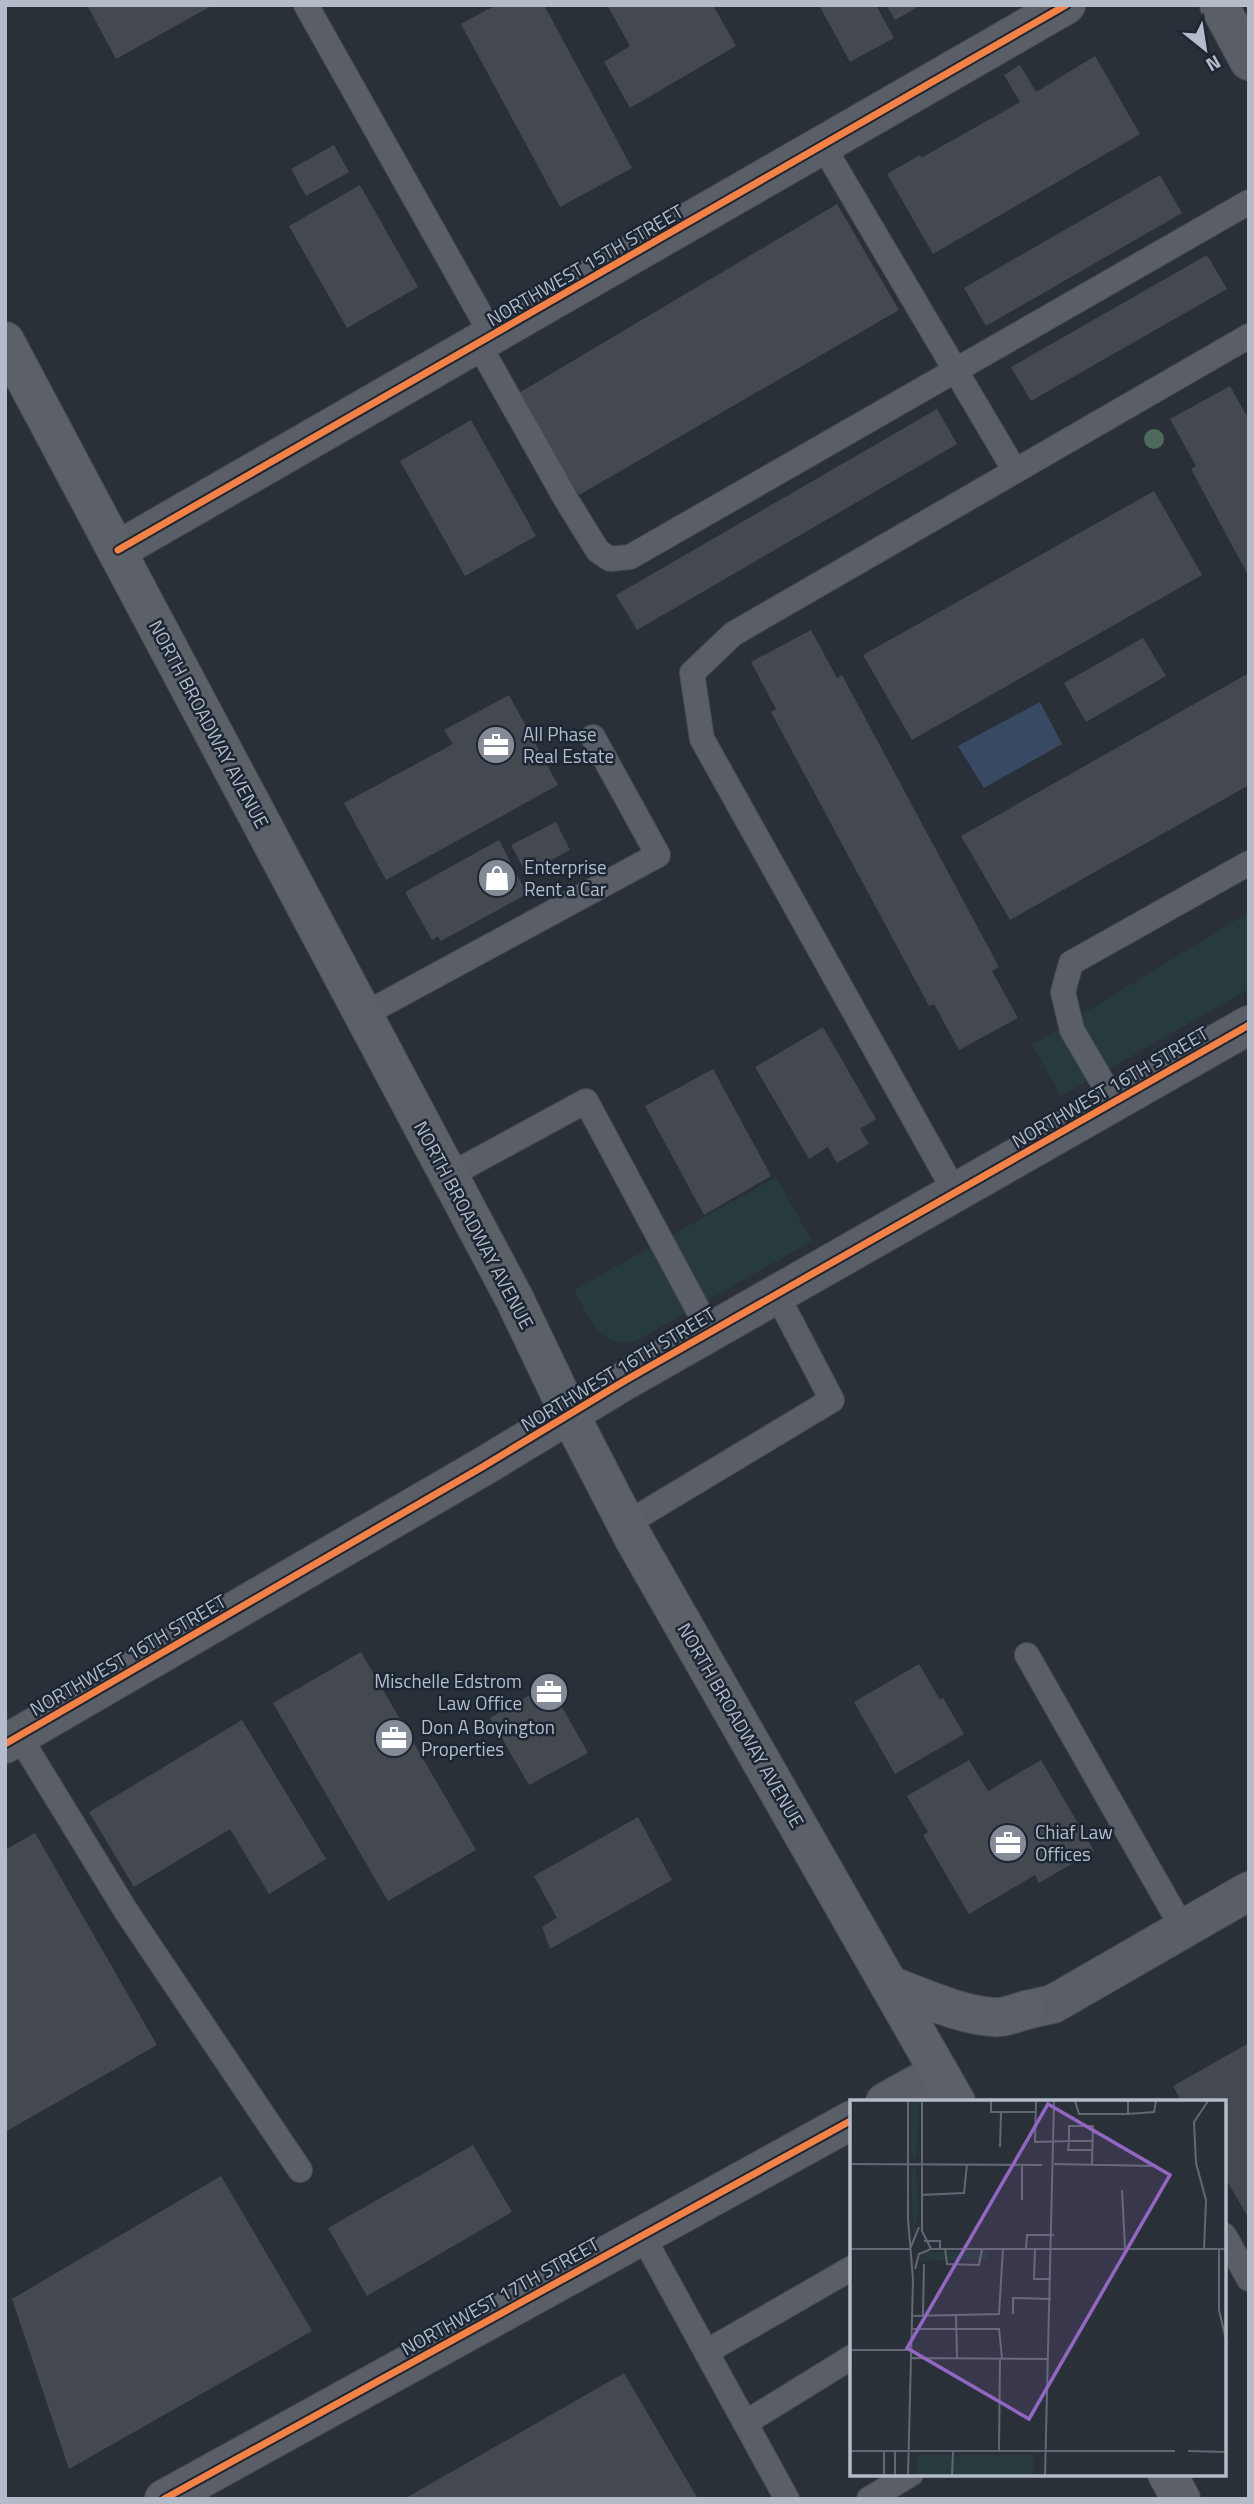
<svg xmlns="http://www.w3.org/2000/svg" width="1254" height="2504" viewBox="0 0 1254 2504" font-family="'Titillium Web',sans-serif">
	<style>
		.green { fill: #273a3e }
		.water { fill: #384963 }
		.building { fill: #444950 }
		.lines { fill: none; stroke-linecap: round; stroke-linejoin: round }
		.service-casing { stroke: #484c53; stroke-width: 26 }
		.minor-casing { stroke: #484c53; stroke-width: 40 }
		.tertiary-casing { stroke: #484c53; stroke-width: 40 }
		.primary-casing { stroke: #484c55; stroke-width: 40 }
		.service { stroke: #5a5e66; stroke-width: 24 }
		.minor { stroke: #5a5e66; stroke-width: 38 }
		.tertiary { stroke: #5a5e66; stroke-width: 38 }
		.primary { stroke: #5c6168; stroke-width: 38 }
		.cycleway-casing { stroke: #1d2633; stroke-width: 11 }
		.cycleway { stroke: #f48246; stroke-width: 7 }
		.tree { fill: #4e6a5a }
		.labels { text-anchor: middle; stroke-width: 5; stroke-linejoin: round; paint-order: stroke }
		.street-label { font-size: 19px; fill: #b4bcc9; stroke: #1d2633 }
		.poi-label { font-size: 19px; fill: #b4bcc9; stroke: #1d2633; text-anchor: start }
		.inset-road { fill: none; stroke: #616872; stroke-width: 2 }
		.view { fill: #9266c3; fill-opacity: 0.15; stroke: #9266c3; stroke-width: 3.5 }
		.inset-edge { fill: none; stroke: #b4bcc9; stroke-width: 3.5 }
	</style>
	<rect width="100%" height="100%" fill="#2a3038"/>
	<path class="green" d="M1249,912V989L1061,1096L1032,1045Z
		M776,1177L812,1241L636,1341C598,1350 590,1318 574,1290Z"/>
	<path class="water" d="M1040,702L1062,744L984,788L958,746Z"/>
	<path class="building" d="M87,5H213L116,59Z
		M496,5H544L632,168L560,207L461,24Z
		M607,5H713L736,46L630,108L604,62L630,46Z
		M819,5H876L894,38L850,62Z
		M886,5H921L895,20Z
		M1095,56L1140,134L933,254L887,174L920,155L921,158L1020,102L1004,75L1020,65L1036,92Z
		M334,145L349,172L306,196L291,169Z
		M1160,175L1182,213L986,326L964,288Z
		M360,185L418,287L347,328L289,226Z
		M837,204L899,310L579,495L517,394Z
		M1207,255L1227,289L1031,401L1011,367Z
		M1230,386L1249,420V577L1191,469L1196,466L1170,419Z
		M937,409L957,444L637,630L616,595Z
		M471,420L536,536L465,576L400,461Z
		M1154,491L1202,575L912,740L863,655Z
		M811,630L837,678L842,675L999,967L992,971L1018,1018L959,1050L934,1004L929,1006L771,712L776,709L751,662Z
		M1143,638L1166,676L1086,722L1064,683Z
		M1249,673V785L1010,920L961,836Z
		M509,695L558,785L386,880L344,803L453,744L444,730Z
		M556,822L570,850L526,873L511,845Z
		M499,840L527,894L441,941L438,936L432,940L405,892Z
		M823,1027L876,1119L860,1129L869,1144L837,1163L828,1147L809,1159L755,1067Z
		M713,1069L771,1176L704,1215L645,1106Z
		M361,1652L476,1850L388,1901L273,1703Z
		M919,1664L940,1700L943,1698L964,1734L895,1774L854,1702Z
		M549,1684L588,1753L529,1785L490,1718Z
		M242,1720L326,1859L269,1894L230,1829L134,1887L89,1812Z
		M969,1760L988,1791L1041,1760L1094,1851L1039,1883L1035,1875L969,1914L923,1835L928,1832L907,1796Z
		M638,1817L672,1880L550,1949L542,1927L557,1918L534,1876Z
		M35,1833L157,2045L5,2132V1850Z
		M1249,2043V2219L1224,2176V2102H1182L1173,2086Z
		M473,2145L512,2212L367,2296L328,2228Z
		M221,2176L312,2331L69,2469L12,2299Z
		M624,2373L698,2499H404Z"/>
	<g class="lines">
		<g class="service-casing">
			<path id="service" d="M306,5L493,337
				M823,146L1015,471
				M479,345L567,501L598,551L610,559L630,557L1249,202
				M363,1015L658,855L593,737
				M1114,1102L1072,1030L1063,992L1071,963L1249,863
				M448,1176L586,1101L710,1332
				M955,1192L702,739L692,673L733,634L1249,336
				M626,1524L832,1400L777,1295
				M1027,1655L1183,1929
				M19,1736L126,1911L300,2170
				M642,2235L787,2499
				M1224,2235L1249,2279
				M706,2352L852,2268
				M745,2423L852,2357
				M869,2499L911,2474"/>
		</g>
		<g class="minor-casing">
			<path id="minor" d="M118,550L1066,5
				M1026,2010L1053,2004L1249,1891
				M885,2102L939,2072
				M164,2499L852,2120"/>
		</g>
		<g class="tertiary-casing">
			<path id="tertiary" d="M1219,5L1249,61
				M5,1744L484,1466L626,1380L1249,1025"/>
		</g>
		<g class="primary-casing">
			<path id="primary" d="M5,341L514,1298L570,1415L634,1539L956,2102
				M889,1985C920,1996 961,2016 994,2017C1005,2018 1015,2013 1026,2010
				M1167,2474L1181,2499"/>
		</g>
		<use href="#service" class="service"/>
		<use href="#minor" class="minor"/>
		<use href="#tertiary" class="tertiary"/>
		<use href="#primary" class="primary"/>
		<g class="cycleway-casing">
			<path id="cycleway" d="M118,550L1066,5
				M5,1744L484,1466L626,1380L1249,1025
				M164,2499L852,2120"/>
		</g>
		<use href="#cycleway" class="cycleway"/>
	</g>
	<circle class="tree" cx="1154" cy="439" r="10"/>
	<defs>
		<g id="office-disc" transform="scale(2.0125)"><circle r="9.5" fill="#848b96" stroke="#1d2633"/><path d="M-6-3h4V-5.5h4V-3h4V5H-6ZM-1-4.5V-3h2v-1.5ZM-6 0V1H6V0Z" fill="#fff"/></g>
		<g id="shop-disc" transform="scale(2.0125)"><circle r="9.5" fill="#848b96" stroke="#1d2633"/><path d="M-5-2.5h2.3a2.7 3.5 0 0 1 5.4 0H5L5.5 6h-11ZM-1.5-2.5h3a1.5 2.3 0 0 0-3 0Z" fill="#fff"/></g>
	</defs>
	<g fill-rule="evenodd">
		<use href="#office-disc" x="496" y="745"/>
		<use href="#shop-disc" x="497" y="878"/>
		<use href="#office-disc" x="549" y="1692"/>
		<use href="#office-disc" x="394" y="1738"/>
		<use href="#office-disc" x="1008" y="1843"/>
	</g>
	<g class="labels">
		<g class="street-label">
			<text transform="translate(585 265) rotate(-30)" y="7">NORTHWEST 15TH STREET</text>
			<text transform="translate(209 724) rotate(62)" y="7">NORTH BROADWAY AVENUE</text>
			<text transform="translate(1110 1087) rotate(-30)" y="7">NORTHWEST 16TH STREET</text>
			<text transform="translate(474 1225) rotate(62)" y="7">NORTH BROADWAY AVENUE</text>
			<text transform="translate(618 1369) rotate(-31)" y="7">NORTHWEST 16TH STREET</text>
			<text transform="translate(128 1655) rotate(-30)" y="7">NORTHWEST 16TH STREET</text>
			<text transform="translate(741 1725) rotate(60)" y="7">NORTH BROADWAY AVENUE</text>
			<text transform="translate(500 2296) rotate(-29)" y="7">NORTHWEST 17TH STREET</text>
		</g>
		<g class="poi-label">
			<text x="523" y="741">All Phase<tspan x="523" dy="22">Real Estate</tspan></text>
			<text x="524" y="874">Enterprise<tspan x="524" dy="22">Rent a Car</tspan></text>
			<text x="522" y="1688" text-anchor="end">Mischelle Edstrom<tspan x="522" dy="22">Law Office</tspan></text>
			<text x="421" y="1734">Don A Boyington<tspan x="421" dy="22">Properties</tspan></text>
			<text x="1035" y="1839">Chiaf Law<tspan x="1035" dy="22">Offices</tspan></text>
		</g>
	</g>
	<g transform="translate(850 2100)">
		<rect width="376" height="376" fill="#2a3038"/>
		<path d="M61,1H69L66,60L61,57ZM66,68L68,115L63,137L61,70ZM75,152H137V159L69,161ZM67,355H184L183,376H67Z" fill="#273a3e"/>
		<path class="inset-road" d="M72,1V131L81,149M141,1V12H186M186,1L185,42L219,41V26H243L242,65M225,1L229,14H278M278,1V14L304,12L306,1M150,47L151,12M242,50H218L219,41H243M0,64L192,65M204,64L305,66M272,90L275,148M71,95L114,93L117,64M172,100V64M74,141H90V148M95,148L97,164L129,165L132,149M0,149H60M60,149L69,127M176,149L177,135H204M185,149L184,179H201M354,150L356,100L346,63L344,22L358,1M369,150V210L377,244M65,169L69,154L81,149H377M163,214V198L201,199M61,216L149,214L153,149M73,216L74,164M106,216L107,258M61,229H149L152,258M0,250H60M60,258L198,259M0,351H325M149,351L150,258M338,351L377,352M34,376V351M45,376V351M58,376L63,179L58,119V1M102,376L103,351M195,376L204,1"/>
		<path class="view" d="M198,4L320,75L179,319L57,248Z"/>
		<rect width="376" height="376" class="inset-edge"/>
	</g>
	<rect width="1254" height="2504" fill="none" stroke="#b4bcc9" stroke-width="14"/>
	<g transform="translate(1205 49) rotate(150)" stroke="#1d2633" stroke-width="5" paint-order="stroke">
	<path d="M0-5L12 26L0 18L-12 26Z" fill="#b4bcc9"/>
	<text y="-10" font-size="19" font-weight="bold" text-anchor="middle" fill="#b4bcc9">N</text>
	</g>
</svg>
